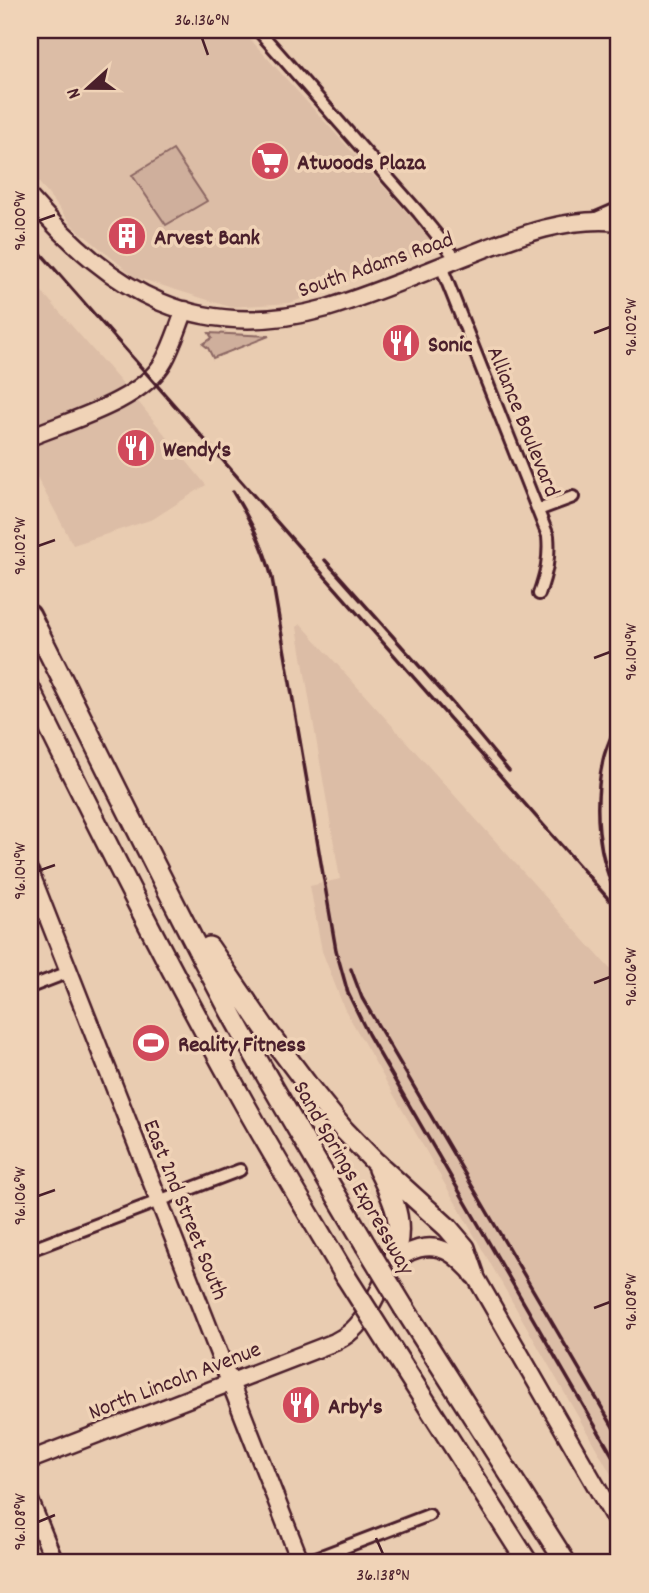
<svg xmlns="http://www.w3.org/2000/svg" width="649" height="1593" viewBox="0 0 649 1593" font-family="Dekko,sans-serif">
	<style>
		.built { fill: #dcbda6 }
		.green { fill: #cfaf9c; stroke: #8c6764; stroke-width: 2 }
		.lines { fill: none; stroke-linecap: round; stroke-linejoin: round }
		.street-casing { stroke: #4a1f2b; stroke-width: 16 }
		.secondary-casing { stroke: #4a1f2b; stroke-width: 21 }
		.highway-casing { stroke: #4a1f2b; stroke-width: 24 }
		.street { stroke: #f0d3b7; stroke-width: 10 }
		.secondary { stroke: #f0d3b7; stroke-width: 16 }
		.highway { stroke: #f0d3b7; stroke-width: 19 }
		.rail { stroke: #4a1f2b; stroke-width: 3.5 }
		.highway-bridge-casing { stroke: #4a1f2b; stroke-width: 24; stroke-linecap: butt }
		.highway-bridge { stroke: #f0d3b7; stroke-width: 19 }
		.ticks { fill: none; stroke: #4a1f2b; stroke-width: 2.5 }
		.labels { text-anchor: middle; stroke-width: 7; stroke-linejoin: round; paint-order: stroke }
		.poi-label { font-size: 23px; font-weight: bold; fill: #4a1f2b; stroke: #f0d3b7; text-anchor: start }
		.street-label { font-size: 23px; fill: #4a1f2b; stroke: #f0d3b7 }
		.neatline { fill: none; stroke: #4a1f2b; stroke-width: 2.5 }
		.ticks-label { font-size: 18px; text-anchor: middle; fill: #4a1f2b }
	</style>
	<rect width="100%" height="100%" fill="#e9ccb1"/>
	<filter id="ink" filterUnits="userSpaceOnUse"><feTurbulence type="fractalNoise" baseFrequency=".0143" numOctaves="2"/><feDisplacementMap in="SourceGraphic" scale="14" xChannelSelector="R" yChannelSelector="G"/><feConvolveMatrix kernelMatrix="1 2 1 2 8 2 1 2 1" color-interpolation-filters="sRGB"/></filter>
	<g filter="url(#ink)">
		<path class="built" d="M30,30H242L439,248L290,303L230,307L135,277L73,226L30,171Z
			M30,278L140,404L206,485L153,519L73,545L30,464Z
			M301,624L619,979V1488L344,1008L322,951L310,886L340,879L297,627Z"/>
		<path class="green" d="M173,150L207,201L166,225L132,175Z
			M209,333L269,336L213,358L208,348L203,344L212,338Z"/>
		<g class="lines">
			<g class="street-casing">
				<path id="street" d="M258,30L419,213L457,260
					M596,218L619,208
					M441,266L548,536C550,558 546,574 539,594
					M538,510L573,497
					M30,987L69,972
					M30,1250L240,1170
					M303,1563L429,1515"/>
			</g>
			<g class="secondary-casing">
				<path id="secondary" d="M30,198C113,293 197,344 327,308C374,294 420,274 466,256C515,237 565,216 619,222
					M30,437C71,420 142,401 164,361C173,345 178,327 185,310
					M30,872L301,1563
					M30,1460L335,1342C339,1339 345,1337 349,1333C360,1325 371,1307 377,1294C382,1285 386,1273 392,1266C406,1249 430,1241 450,1253C459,1258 466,1267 474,1274L619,1526
					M30,1501L55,1563"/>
			</g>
			<g class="highway-casing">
				<path id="highway" d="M30,615C96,746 160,879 229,1009C272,1088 319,1166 365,1244
					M30,689C99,829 168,967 244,1103C277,1162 312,1219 346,1277
					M209,947L264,1027L309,1087L343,1129L375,1162L448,1228L465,1248L474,1274
					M378,1169C397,1206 406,1226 391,1267
					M404,1308L566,1563
					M388,1343L528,1563"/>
			</g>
			<use href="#street" class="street"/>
			<use href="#secondary" class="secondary"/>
			<use href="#highway" class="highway"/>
			<path class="rail" d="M30,241L619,911
				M233,492C251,522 263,544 272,578L336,950L348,993L368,1034L619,1467
				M325,560L454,705L509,771
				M619,719C613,732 606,746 603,760C593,806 597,858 619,900
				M351,969L362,998L619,1437"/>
			<g class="highway-bridge-casing">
				<path id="highway-bridge" d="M365,1244L404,1308
					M346,1277L388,1343"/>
			</g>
			<use href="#highway-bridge" class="highway-bridge"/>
		</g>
	</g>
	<path class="ticks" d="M202,38L208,55M38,221L55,215M594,333L610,327M38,546L55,540M594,658L610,652M38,871L55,865M594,983L610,977M38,1196L55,1190M594,1308L610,1302M38,1522L55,1515M376,1538L383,1554"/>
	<defs>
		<g id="supermarket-disc" transform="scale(2.0125)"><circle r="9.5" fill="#d1495b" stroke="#f0d3b7"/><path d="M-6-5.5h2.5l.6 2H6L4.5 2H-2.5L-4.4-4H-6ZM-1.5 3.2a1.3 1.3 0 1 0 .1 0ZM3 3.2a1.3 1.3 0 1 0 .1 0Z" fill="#fff"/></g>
		<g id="building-disc" transform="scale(2.0125)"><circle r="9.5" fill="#d1495b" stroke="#f0d3b7"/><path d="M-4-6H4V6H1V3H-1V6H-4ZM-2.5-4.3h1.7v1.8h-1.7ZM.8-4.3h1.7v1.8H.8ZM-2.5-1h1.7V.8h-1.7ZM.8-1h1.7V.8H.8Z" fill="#fff"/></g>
		<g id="restaurant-disc" transform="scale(2.0125)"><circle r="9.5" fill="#d1495b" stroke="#f0d3b7"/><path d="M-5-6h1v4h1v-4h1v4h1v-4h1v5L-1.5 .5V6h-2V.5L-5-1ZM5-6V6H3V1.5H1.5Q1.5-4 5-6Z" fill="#fff"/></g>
		<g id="stadium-disc" transform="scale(2.0125)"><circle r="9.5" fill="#d1495b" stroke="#f0d3b7"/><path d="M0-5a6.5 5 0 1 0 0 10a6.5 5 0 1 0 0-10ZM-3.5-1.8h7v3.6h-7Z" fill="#fff"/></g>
	</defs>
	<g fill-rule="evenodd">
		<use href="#supermarket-disc" x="270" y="161"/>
		<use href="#building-disc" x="127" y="236"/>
		<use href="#restaurant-disc" x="401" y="343"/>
		<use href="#restaurant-disc" x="136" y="448"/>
		<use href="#stadium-disc" x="151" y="1043"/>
		<use href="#restaurant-disc" x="301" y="1405"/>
	</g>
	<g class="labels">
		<g class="poi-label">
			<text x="297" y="169">Atwoods Plaza</text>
			<text x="154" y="244">Arvest Bank</text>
			<text x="428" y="351">Sonic</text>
			<text x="163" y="456">Wendy's</text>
			<text x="178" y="1051">Reality Fitness</text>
			<text x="328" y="1413">Arby's</text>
		</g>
		<g class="street-label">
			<text transform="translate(375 263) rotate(-19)" y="8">South Adams Road</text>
			<text transform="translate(525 421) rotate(68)" y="8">Alliance Boulevard</text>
			<text transform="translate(355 1177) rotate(60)" y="8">Sand Springs Expressway</text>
			<text transform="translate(187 1209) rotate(68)" y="8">East 2nd Street South</text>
			<text transform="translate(174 1379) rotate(-21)" y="8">North Lincoln Avenue</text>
		</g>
	</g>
	<rect width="649" height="1593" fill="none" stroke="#f0d3b7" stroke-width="77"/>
	<g transform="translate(88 88) rotate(249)" stroke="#f0d3b7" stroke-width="5" paint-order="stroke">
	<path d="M0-5L12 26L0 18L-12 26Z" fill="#4a1f2b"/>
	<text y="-10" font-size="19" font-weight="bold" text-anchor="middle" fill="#4a1f2b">N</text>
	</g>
	<rect x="38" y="38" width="572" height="1516" class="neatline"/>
	<g class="ticks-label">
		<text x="202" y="25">36.136°N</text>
		<text transform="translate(19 221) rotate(-90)" y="6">96.100°W</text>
		<text transform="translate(630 327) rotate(-90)" y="6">96.102°W</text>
		<text transform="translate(19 546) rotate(-90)" y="6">96.102°W</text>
		<text transform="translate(630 652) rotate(-90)" y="6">96.104°W</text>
		<text transform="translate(19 871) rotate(-90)" y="6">96.104°W</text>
		<text transform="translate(630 977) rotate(-90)" y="6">96.106°W</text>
		<text transform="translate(19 1196) rotate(-90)" y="6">96.106°W</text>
		<text transform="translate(630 1302) rotate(-90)" y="6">96.108°W</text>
		<text transform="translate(19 1522) rotate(-90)" y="6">96.108°W</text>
		<text x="383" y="1580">36.138°N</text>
	</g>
</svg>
